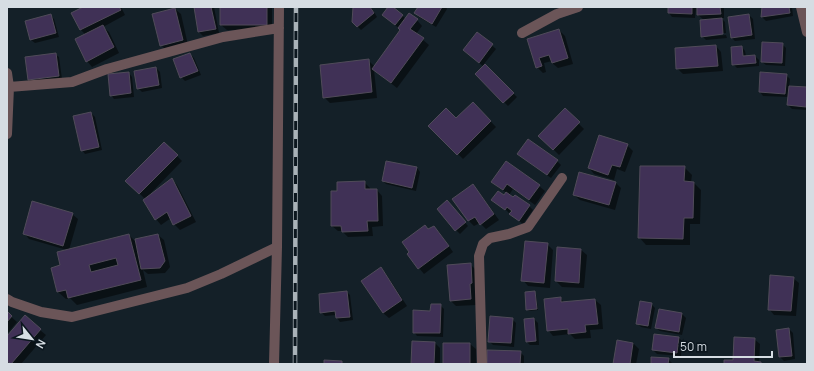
<svg xmlns="http://www.w3.org/2000/svg" width="814" height="371" viewBox="0 0 814 371" font-family="Manrope,sans-serif">
	<style>
		.shadow { fill: #0007 }
		.building { fill: #403156; stroke: #504b59; fill-rule: evenodd }
		.lines { fill: none; stroke-linecap: round; stroke-linejoin: round }
		.minor { stroke: #6b5558; stroke-width: 10 }
		.rail-casing { stroke: #a9b2b8; stroke-width: 4.5 }
		.rail { stroke: #0b161e; stroke-width: 3; stroke-dasharray: 9; stroke-linecap: butt }
	</style>
	<rect width="100%" height="100%" fill="#142028"/>
	<path class="shadow" d="M85,7H121L125,15L103,27L109,32L119,53L92,67L87,61L86,35L81,30L72,13Z
		M195,7H214L219,33L203,36L199,32Z
		M221,7H272V30H227L221,25Z
		M354,7H371L377,17L361,30L357,26Z
		M387,7H392L406,19L417,20L422,26L416,34L429,45L397,88L379,74L374,70L377,98L330,103L324,97L368,60L375,67L401,30L387,18L388,8Z
		M419,7H446L447,9L436,27L419,17L415,13Z
		M669,7H696L695,18L672,17L669,13Z
		M698,7H724V18H721L725,22L726,33L704,35V37L726,35L727,38L706,40L702,36L704,20L698,15Z
		M763,7H792L793,16L766,21L762,17Z
		M175,9L181,14L188,45L167,51L161,45Z
		M50,15L54,19L59,37L35,43L31,40Z
		M749,15L753,19L755,39L735,41L732,38Z
		M559,30L565,36L573,64L558,68L552,63V61L544,63L546,72L543,73L537,67L529,40Z
		M478,33L496,49L484,64L517,97L508,106L476,74L484,67L464,50Z
		M782,44L786,48L785,66L766,65L762,62Z
		M716,46L721,52L723,71L683,74L677,68Z
		M742,47L745,51L746,56H755L759,60V66L737,68L733,64Z
		M55,54L59,57L62,79L33,84L29,80L26,58Z
		M190,54L194,58L201,75L185,81L181,77Z
		M156,68L160,72L162,88L142,92L138,88Z
		M129,73L132,77L134,97L114,99L111,95Z
		M761,73L786,75L790,79L789,87L807,88V110L792,109L788,105L789,97L763,96L760,92Z
		M473,103L496,127L463,159L430,126L456,119Z
		M565,110L584,129L559,155L540,136Z
		M91,113L95,117L102,150L85,154L82,150Z
		M164,143L182,161L151,193L152,194L172,179L177,185L196,222L180,230L174,224L171,218L161,225L156,219L145,199L127,181Z
		M627,145L633,151L625,172L617,169L614,180L594,174L589,168Z
		M522,157L557,161L561,165L551,178Z
		M684,167L692,175L691,182L694,183L701,190L700,224H690V245H646L639,237Z
		M417,168L420,172L416,191L386,184L383,181Z
		M364,182L370,188V190H377L382,196L383,226L372,227L373,236L348,237L342,231H338L332,226Z
		M493,182L539,186L545,191L535,205L513,189L509,195L529,206L533,210L523,224L512,215L513,212L511,210L509,213L502,206L504,197L507,193L498,187Z
		M615,182L621,188L615,210L580,200L574,195Z
		M473,186L478,191L499,220L486,229L480,223L474,226L469,221L454,199Z
		M450,205L468,226L460,234L456,230Z
		M72,214L78,219L69,250L129,235L136,242L158,235L164,240L170,267L165,273L148,274L143,270L147,287L77,305L70,298L66,299L58,292L62,266L67,250L29,239L24,233Z
		M425,226L429,230L433,227L439,232L453,252L424,274L419,268Z
		M547,244L553,250L550,288L528,286L523,280Z
		M558,248L581,250L587,255L584,288L562,287L556,281Z
		M470,264L476,270V305L456,306L451,301Z
		M381,268L386,274L407,306L389,318L383,313Z
		M793,278L799,283L796,316L774,315L769,309Z
		M347,292L350,295L353,320L340,322L337,318L336,315L325,316L321,312Z
		M535,293L536,294L538,310L529,311L527,309Z
		M560,298L565,303L595,300L601,305L603,329L590,330L591,338L575,339L570,334L553,336L548,330Z
		M651,304L655,308L651,329L641,327L637,323Z
		M440,305L444,309L443,337L417,336L414,332L431,312Z
		M7,313L17,322L7,334Z
		M682,314L686,318L682,335L660,331L656,328Z
		M512,319L516,323L514,347L493,345L489,341Z
		M534,319L538,323L539,345H530L527,342Z
		M789,329L793,333L795,359L784,361L780,357Z
		M40,330L46,335L21,364H11L7,360V337Z
		M679,338L682,341L681,356L657,354L653,350Z
		M754,339L760,344L759,363L762,364H725L734,361Z
		M618,341L633,343L639,349L636,364H614Z
		M435,343L440,348V364H412Z
		M470,344L476,349V364H444Z
		M520,352L524,356V364H488Z
		M668,359L672,363V364H652Z"/>
	<path class="building" d="M83,7H119L121,10L80,30L71,13Z
		M194,7H211L216,29L198,32Z
		M220,7H267V25H220Z
		M353,7H370L374,13L357,27L352,22Z
		M388,7H393L403,15L395,25L382,15Z
		M418,7H442L432,24L414,13Z
		M668,7H692V14L668,13Z
		M697,7H720L721,14L697,15Z
		M762,7H789L790,13L761,17Z
		M175,8L183,40L160,46L152,14Z
		M409,13L418,19L410,29L424,38L391,83L372,69L400,30L398,28Z
		M51,14L56,33L30,40L25,21Z
		M749,14L752,35L731,38L728,17Z
		M722,18L723,34L701,37L700,20Z
		M103,25L114,47L86,62L75,39Z
		M559,29L568,58L552,63L549,55L539,58L542,66L536,68L527,39Z
		M477,32L493,44L479,63L463,50Z
		M762,42L783,43L782,63L761,62Z
		M716,45L718,66L676,69L675,48Z
		M742,46L743,56L755,55L756,63L732,65L731,47Z
		M56,53L59,76L28,80L25,57Z
		M190,53L198,71L180,78L173,59Z
		M369,59L372,92L323,98L320,65Z
		M485,64L514,93L503,103L475,74Z
		M156,67L159,85L137,89L134,71Z
		M129,72L131,93L110,96L108,74Z
		M760,72L787,74L785,94L759,92Z
		M789,86L807,87L806,107L787,105Z
		M473,102L491,121L457,155L428,126L446,108L456,118Z
		M565,108L580,122L553,150L538,136Z
		M91,112L99,147L81,151L73,116Z
		M599,135L628,144L620,167L612,165L608,175L588,168Z
		M528,139L558,160L547,175L517,154Z
		M164,142L178,155L139,194L125,181Z
		M386,161L417,167L412,188L382,181Z
		M506,161L540,185L529,200L507,184L503,190L491,182Z
		M640,166H685L684,181L694,182L693,218H684L683,239L638,238Z
		M579,172L616,182L609,205L573,195Z
		M172,178L191,216L173,225L167,212L155,220L143,200Z
		M365,181V189H377L378,221H367L368,231L342,232L341,226H331V191H337V182Z
		M473,184L494,214L480,225L475,217L468,221L452,199Z
		M498,191L504,195L506,192L513,197L515,195L530,205L519,221L509,214L512,211L507,207L505,210L491,200Z
		M447,200L466,222L455,231L437,209Z
		M32,201L73,213L63,246L23,234Z
		M425,225L428,229L434,226L449,246L418,269L407,254L409,252L402,242Z
		M129,234L141,280L68,298L66,290L57,292L51,268L60,265L57,252ZM116,258L118,265L91,272L89,265Z
		M158,234L165,261L160,268L141,269L135,239Z
		M525,241L548,243L544,283L521,281Z
		M557,247L581,249L579,283L555,281Z
		M471,263L472,283L470,284L471,299L450,301L447,265Z
		M381,267L402,300L383,313L361,281Z
		M770,275L794,277L791,311L768,310Z
		M347,291L350,317L336,318L335,311L320,313L319,294Z
		M535,291L537,309L526,310L525,292Z
		M561,297V302L595,299L598,324L585,325L586,332L568,334V329L547,331L544,299Z
		M640,301L652,303L648,326L636,324Z
		M431,304H441L440,333H413V310L430,311Z
		M659,309L682,313L679,332L655,328Z
		M7,311L12,316L7,322Z
		M25,315L41,329L11,364L7,361V336Z
		M490,316L513,318L511,343L488,342Z
		M534,318L536,341L526,342L524,319Z
		M789,328L792,356L779,357L776,330Z
		M654,334L679,337L677,353L652,350Z
		M734,337L755,338L754,361L761,362V364H724V360H733Z
		M617,340L633,343L630,364H613Z
		M412,341L435,342L434,364H411Z
		M443,343H470V364H443Z
		M487,350L521,351L520,364H487Z
		M651,357L669,358L668,364H651Z
		M324,360L342,361V364H324Z"/>
	<g class="lines">
		<path class="minor" d="M801,7L807,32
			M522,33L557,14L578,7
			M7,73L9,87L7,134
			M9,87L72,82L107,69L223,37L279,28
			M7,299L12,302L41,312L72,317L187,288L221,274L277,247
			M274,364L277,247L279,7
			M482,364L479,256L483,244L490,238L509,234L528,227L562,178"/>
		<g class="rail-casing">
			<path id="rail" d="M295,364L296,7"/>
		</g>
		<use href="#rail" class="rail"/>
	</g>
	<rect width="814" height="371" fill="none" stroke="#d6dde3" stroke-width="16"/>
	<g transform="translate(32 339) rotate(120)" stroke="#0b161e" stroke-width="3" paint-order="stroke">
	<path d="M0-3L7 15L0 10L-7 15Z" fill="#d6dde3"/>
	<text y="-6" font-size="11" font-weight="bold" text-anchor="middle" fill="#d6dde3">N</text>
	</g>
	<path d="M674 351v6h98v-6" fill="none" stroke="#d6dde3" stroke-width="2"/>
	<text x="680" y="351" font-size="12" fill="#d6dde3" stroke="#0b161e" stroke-width="3" paint-order="stroke">50 m</text>
</svg>
